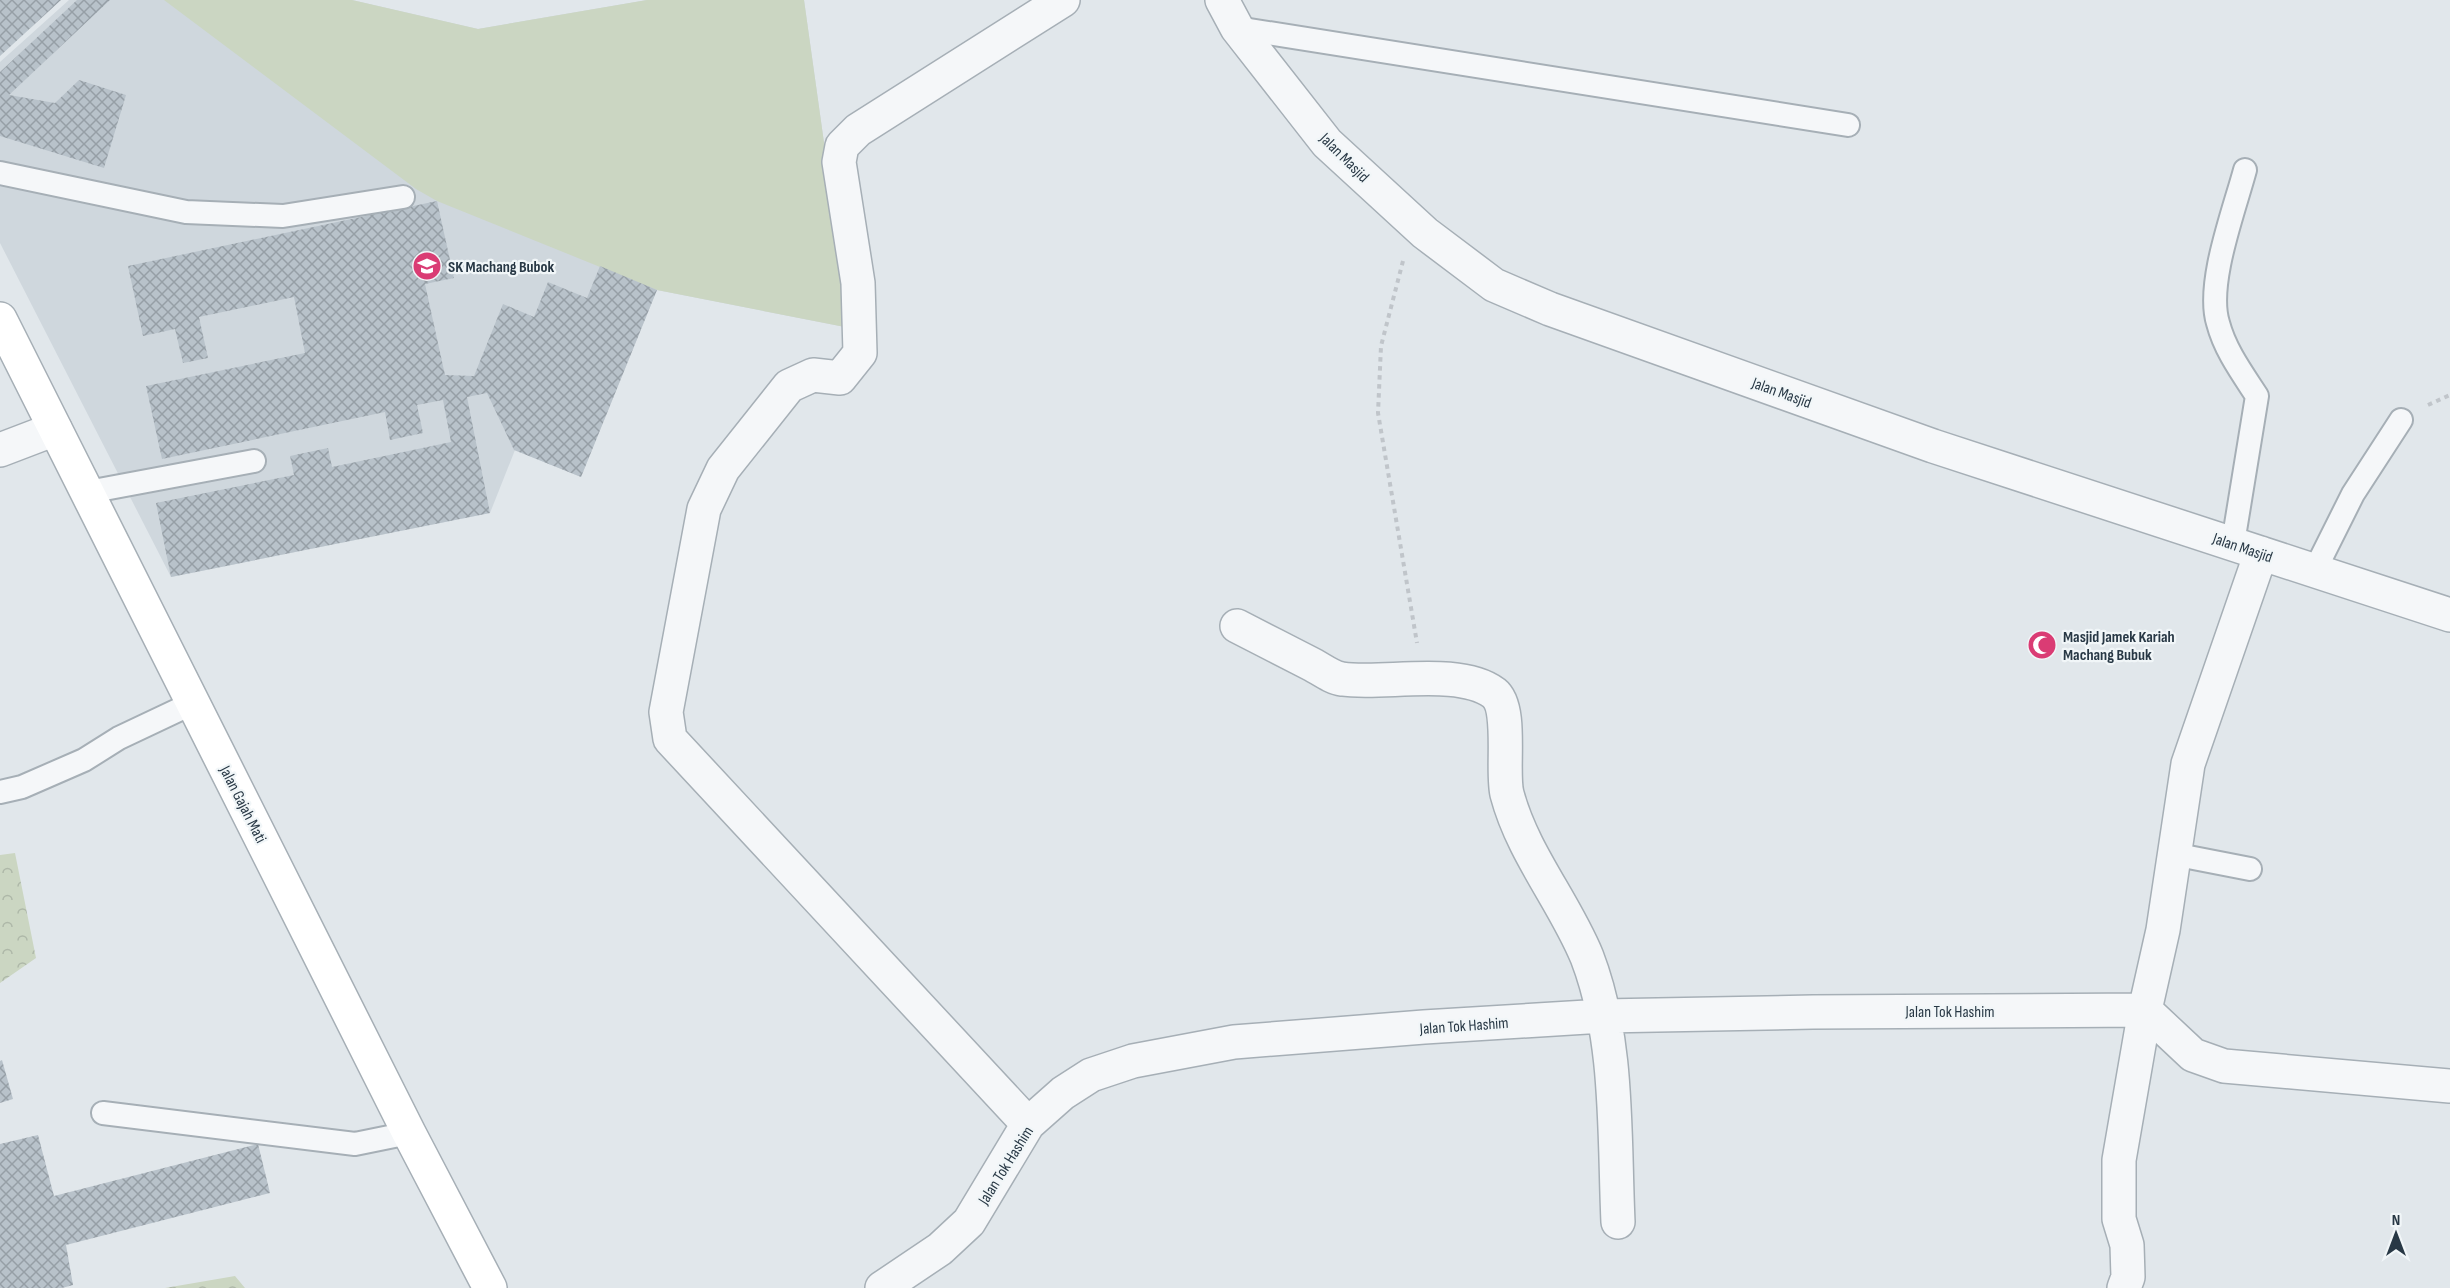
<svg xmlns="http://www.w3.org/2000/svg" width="2450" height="1288" viewBox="0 0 2450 1288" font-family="'Sofia Sans Condensed',sans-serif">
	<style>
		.built { fill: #cfd7dd }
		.forest { fill: url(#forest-crowns) }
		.park { fill: #cbd6c2 }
		.building { fill: url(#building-cross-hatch) }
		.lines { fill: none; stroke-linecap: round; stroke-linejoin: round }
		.lane-casing { stroke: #a6afb6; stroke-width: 26 }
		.street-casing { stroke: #a6afb6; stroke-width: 36 }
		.secondary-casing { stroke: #a6afb6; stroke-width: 36 }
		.path { stroke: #c0c5ca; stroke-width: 4; stroke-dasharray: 4.5 4.5; stroke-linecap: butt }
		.lane { stroke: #f5f7f9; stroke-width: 22 }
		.street { stroke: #f5f7f9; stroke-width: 33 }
		.secondary { stroke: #fff; stroke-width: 33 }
		.labels { text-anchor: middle; stroke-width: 4.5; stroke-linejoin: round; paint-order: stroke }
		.street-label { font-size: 16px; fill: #283845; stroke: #f1f6f8 }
		.poi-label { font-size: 16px; font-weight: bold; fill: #283845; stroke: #f1f6f8; text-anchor: start }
	</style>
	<defs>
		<pattern id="forest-crowns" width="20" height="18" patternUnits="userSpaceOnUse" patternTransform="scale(1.5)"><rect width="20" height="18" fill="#cbd6c2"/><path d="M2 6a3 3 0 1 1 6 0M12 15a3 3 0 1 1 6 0" fill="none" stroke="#aeb8a8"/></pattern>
		<pattern id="building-cross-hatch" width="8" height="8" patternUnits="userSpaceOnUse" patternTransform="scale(1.5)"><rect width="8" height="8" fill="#b8c2ca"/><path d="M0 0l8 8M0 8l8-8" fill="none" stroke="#969fa6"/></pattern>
	</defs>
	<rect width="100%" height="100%" fill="#e1e7eb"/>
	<path class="built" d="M69,0H352L478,29L647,0H804L850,328L657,290L581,477L515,450L490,513L171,577L0,243V62Z"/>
	<path class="forest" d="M15,853L36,958L0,983V855Z
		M235,1276L245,1288H165Z"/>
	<path class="park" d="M164,0H352L478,29L647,0H804L850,328L657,290L437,201L416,189Z"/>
	<path class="building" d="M0,0H61L0,56Z
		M77,0H110L9,95L55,103L79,80L126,95L104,168L0,136V72Z
		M437,201L454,278L425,284L445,375L474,376L503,304L534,317L548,282L587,298L600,266L657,290L581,477L514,450L487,393L467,397L490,513L171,577L156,503L294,475L290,456L328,448L332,467L451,442L443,400L417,405L423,433L390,440L385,412L162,459L146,386L305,353L294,297L199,317L208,358L183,363L175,329L143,336L128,266Z
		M2,1060L13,1099L0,1103V1061Z
		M38,1135L54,1196L258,1144L270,1193L66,1245L73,1285L62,1288H0V1144Z"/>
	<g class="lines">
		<g class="lane-casing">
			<path id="lane" d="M1237,28L1848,125
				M0,173L186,212L283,216L403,197
				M88,492L254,461
				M2233,543L2257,396C2242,373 2225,350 2218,323C2206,284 2234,211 2245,170
				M2315,570L2353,494L2401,420
				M0,792L22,787L84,760L119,738L193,703
				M2173,854L2250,869
				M103,1113L355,1144L409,1133"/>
		</g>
		<g class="street-casing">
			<path id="street" d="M1222,0L1237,28L1327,143L1425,233L1494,285L1550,309L1933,446L2450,615
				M0,450L55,429
				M1237,626C1262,639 1288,652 1313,665C1322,670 1333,678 1342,679C1383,685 1459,667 1494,693C1513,708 1501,771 1507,794C1523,854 1564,901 1587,957C1619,1040 1614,1135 1618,1222
				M1028,1124L670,739L666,712L704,509L723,469L789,386L813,375L840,378L860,353L858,283L839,162L842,146L858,130L1063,0
				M882,1288L940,1249L969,1222L1028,1124L1063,1093L1091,1075L1133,1061L1234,1042L1424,1027L1603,1016L1813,1012L2145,1010L2193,1055L2224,1066L2450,1086
				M2124,1288L2128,1277L2127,1245L2119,1219V1160L2145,1010L2163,930L2188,764L2261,553"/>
		</g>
		<g class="secondary-casing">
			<path id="secondary" d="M0,319L409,1133L490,1288"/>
		</g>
		<path class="path" d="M1403,261L1381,346L1378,413L1417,643
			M2428,405L2450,395"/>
		<use href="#lane" class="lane"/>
		<use href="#street" class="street"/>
		<use href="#secondary" class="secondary"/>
	</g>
	<defs>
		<g id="school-disc" transform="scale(1.5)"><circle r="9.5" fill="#da3c74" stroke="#f1f6f8"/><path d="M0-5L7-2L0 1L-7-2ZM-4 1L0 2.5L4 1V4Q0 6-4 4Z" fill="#fff"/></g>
		<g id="mosque-disc" transform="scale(1.5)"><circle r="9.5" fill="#da3c74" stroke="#f1f6f8"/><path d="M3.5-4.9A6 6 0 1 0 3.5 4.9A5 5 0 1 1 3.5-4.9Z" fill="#fff"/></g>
	</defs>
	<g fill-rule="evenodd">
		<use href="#school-disc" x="427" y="266"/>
		<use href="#mosque-disc" x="2042" y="645"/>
	</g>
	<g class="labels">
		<g class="street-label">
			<text transform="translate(1345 157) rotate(45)" y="6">Jalan Masjid</text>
			<text transform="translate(1782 392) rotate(20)" y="6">Jalan Masjid</text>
			<text transform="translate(2243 547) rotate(19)" y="6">Jalan Masjid</text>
			<text transform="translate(244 804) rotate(63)" y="6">Jalan Gajah Mati</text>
			<text x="1950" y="1017">Jalan Tok Hashim</text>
			<text transform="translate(1464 1025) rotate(-4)" y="6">Jalan Tok Hashim</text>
			<text transform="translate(1005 1165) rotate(-58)" y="6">Jalan Tok Hashim</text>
		</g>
		<g class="poi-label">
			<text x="448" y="272">SK Machang Bubok</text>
			<text x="2063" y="642">Masjid Jamek Kariah<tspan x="2063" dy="18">Machang Bubuk</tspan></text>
		</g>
	</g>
	<g transform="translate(2396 1234)" stroke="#f1f6f8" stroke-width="4.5" paint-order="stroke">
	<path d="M0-4.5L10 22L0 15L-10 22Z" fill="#283845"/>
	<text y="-9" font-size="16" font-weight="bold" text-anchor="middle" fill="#283845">N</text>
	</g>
</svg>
